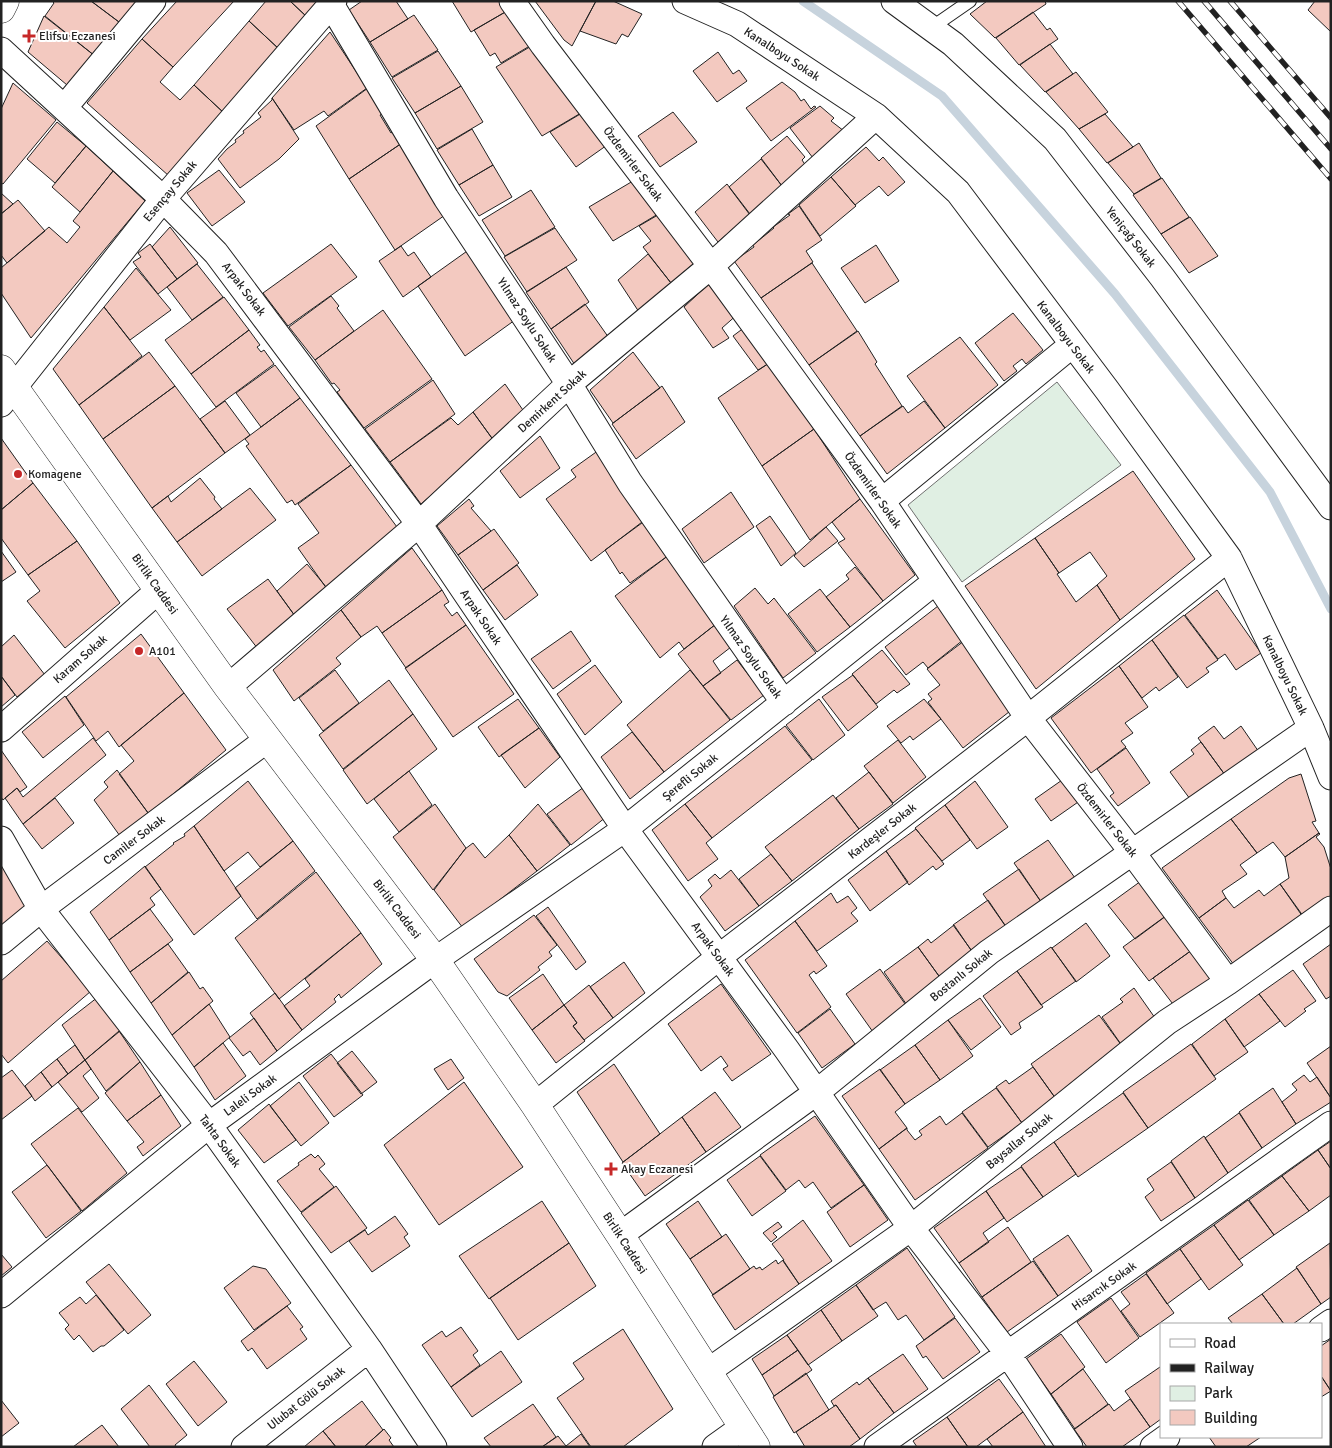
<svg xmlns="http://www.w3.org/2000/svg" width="1332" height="1448" viewBox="0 0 1332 1448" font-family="Signika,sans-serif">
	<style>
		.green { fill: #e0efe3; stroke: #6f6f6f }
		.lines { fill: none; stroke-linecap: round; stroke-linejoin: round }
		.stream { stroke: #c7d3dd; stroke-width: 9 }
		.building { fill: #f3c9c0; stroke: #222 }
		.lane-casing { stroke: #222; stroke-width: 14 }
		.street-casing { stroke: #222; stroke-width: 27 }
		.secondary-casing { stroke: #222; stroke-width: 29 }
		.lane { stroke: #fff; stroke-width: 12 }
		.street { stroke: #fff; stroke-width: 25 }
		.secondary { stroke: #fff; stroke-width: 28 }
		.rail-casing { stroke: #222; stroke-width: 5.5 }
		.rail { stroke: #fff; stroke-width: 4; stroke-dasharray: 11; stroke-linecap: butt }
		.poi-dot { fill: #c62828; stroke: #fff; stroke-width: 2 }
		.labels { text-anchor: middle; stroke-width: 4; stroke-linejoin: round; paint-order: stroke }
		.poi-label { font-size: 12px; fill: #222; stroke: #fff; text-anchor: start }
		.street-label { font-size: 12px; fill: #222; stroke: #fff }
	</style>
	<rect width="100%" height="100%" fill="#fff"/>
	<path class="green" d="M1057,382L1121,465L962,582L908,505Z"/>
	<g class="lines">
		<path class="stream" d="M803,1L942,96L1115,294L1270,492L1331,609"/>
	</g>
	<path class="building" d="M52,1H91L119,22L106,41L103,40L95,56L45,16L54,3Z
		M91,1H141L119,22Z
		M177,1H234L173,67L142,39Z
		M266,1H290L308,18L280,50L249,21Z
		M290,1H320L307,17Z
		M362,1H396L408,19L370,42L349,10Z
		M452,1H501L507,11L471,32Z
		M535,1H596L572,46L564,40Z
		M596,1H613L642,14L628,37L622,34L616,44L580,31Z
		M987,1H1045L1046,4L995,38L970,14Z
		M1315,1H1331V32L1308,10Z
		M507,11L533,44L501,63L495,53L490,56L474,30Z
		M1033,12L1047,30L1050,28L1058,39L1019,65L996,38Z
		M414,15L438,50L392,77L370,42Z
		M44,16L95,56L67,85L28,52Z
		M249,21L280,50L225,114L194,85Z
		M330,32L367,88L328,116L324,111L294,130L272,98Z
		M142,39L173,67L160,82L180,100L194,85L225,114L169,176L87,103Z
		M1050,44L1073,74L1045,92L1020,65Z
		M533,45L586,110L542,136L496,67Z
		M438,51L461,86L415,113L392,78Z
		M718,52L733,74L739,70L747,81L717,102L693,71Z
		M1076,72L1108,112L1079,129L1046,92Z
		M782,82L795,92L801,101L804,99L811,109L814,106L816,107L771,141L746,108Z
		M13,83L56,120L3,184L1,183V109Z
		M461,86L483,122L437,149L415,113Z
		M368,88L384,113L380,115L391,133L395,130L402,143L349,179L316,126Z
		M272,98L299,139L279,159L240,188L218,159L227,149L236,142L235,140L244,133L243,131L261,117L258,113L272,100Z
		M820,106L834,118L831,121L844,131L813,158L790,128Z
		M587,110L610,143L576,167L550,132Z
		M673,112L697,142L660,167L638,136Z
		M1105,114L1133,147L1107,163L1079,129Z
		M57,122L86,146L55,183L27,159Z
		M472,129L493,165L459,185L437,150Z
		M787,136L805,157L802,160L806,166L782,186L761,158Z
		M402,143L448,213L395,250L349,179Z
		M1139,143L1161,178L1134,194L1108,163Z
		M86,146L113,171L80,212L52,187Z
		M866,147L879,161L883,157L905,182L888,196L879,186L855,205L831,177Z
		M761,159L782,186L750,215L729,187Z
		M493,165L512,197L479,216L459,185Z
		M219,170L245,202L212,226L187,193Z
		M113,171L145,201L31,338L1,293V268L49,227L67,243L80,227L73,221Z
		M831,177L856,206L820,236L799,205Z
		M638,178L663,211L613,241L589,207Z
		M1162,178L1189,217L1161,234L1133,195Z
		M727,184L750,214L718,242L695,212Z
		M531,190L555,227L505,256L482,220Z
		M1,193L13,204L1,214Z
		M18,200L45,231L7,263L1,255V214Z
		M799,206L822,240L806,251L813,262L761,298L734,261L754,247L753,245L774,228L773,227L790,215L788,214Z
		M663,212L699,259L671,283L643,247L651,241L639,226Z
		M1190,217L1218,256L1189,273L1161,234Z
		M170,227L198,263L177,279L152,247Z
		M555,228L577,260L527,292L504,257Z
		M150,244L177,279L158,294L133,262L141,257L138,253Z
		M331,244L357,277L288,326L263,293Z
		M876,245L899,281L865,303L841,268Z
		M401,246L408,256L414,252L431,277L403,297L379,261Z
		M470,249L491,282L488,284L515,320L465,356L418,286Z
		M648,254L671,283L639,312L618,280Z
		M812,263L857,331L809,365L761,298Z
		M197,264L223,297L192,320L167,287Z
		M566,267L589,302L551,329L526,292Z
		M136,268L171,310L130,340L104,307Z
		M712,281L739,313L722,328L729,338L713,348L684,307Z
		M331,296L339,306L337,308L354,331L315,360L289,327Z
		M224,297L249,330L191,374L165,340Z
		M585,304L609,338L577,368L551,329Z
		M104,307L142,356L79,405L53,369Z
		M383,310L432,379L364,428L337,392L340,390L334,383L332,384L315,360Z
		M1013,313L1043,350L1026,364L1022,359L1013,366L1017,371L1004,381L975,343Z
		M745,327L771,362L758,370L733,336Z
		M249,330L260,345L257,347L261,352L264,350L274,364L216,407L191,374Z
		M858,331L877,362L875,364L902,406L860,436L809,365Z
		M960,337L998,385L945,428L907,376Z
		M149,352L175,386L103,439L79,405Z
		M633,352L660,388L613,423L590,390Z
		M769,363L814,429L762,466L718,398Z
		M275,365L300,398L261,427L236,393Z
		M433,380L455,414L390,462L365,429Z
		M505,384L525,413L494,441L473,412Z
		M175,386L225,453L152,508L103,439Z
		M662,386L685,422L636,459L612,424Z
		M300,398L351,465L295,505L292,500L287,503L246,446L249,444L245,439Z
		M225,401L250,435L225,453L200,419Z
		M924,401L945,428L887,474L860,436L903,406L908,413Z
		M473,412L494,441L421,504L390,462L451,418L458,425Z
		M814,429L860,499L810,540L762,466Z
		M540,436L560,468L520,498L500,471Z
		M1,438L33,483L1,510Z
		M599,450L646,519L591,561L546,499L576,477L571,470Z
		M351,465L397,527L327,589L298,548L319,533L298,504Z
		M1133,471L1195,559L1120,620L1097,585L1107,576L1090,552L1059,573L1035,538Z
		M200,478L215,497L214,499L222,509L177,542L152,508L168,496L171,502Z
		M33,483L77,541L28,575L1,538V510Z
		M250,488L276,520L202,576L177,542Z
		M731,492L754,527L704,563L682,529Z
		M469,499L474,506L471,508L491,531L458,555L437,526Z
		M860,499L915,575L883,601L838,543L845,539L832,522Z
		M770,516L796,553L781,566L756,526Z
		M646,520L669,555L630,583L622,572L620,574L605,550Z
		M826,527L838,541L804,567L794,556Z
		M494,529L519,563L483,590L458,555Z
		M1035,538L1059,573L1057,574L1076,602L1097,585L1120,620L1036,689L965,586Z
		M77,541L120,603L65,648L27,601L40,591L28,575Z
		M412,548L442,590L382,633L377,626L361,637L341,610Z
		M1,551L16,572L1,582Z
		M669,555L716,624L684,649L679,642L660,658L615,596Z
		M307,564L327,588L295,616L277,591Z
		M517,565L538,595L505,620L483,590Z
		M855,567L883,601L850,627L826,597L849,579L846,575Z
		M268,579L295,616L258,649L227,609Z
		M755,588L768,604L774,598L816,653L783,678L734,606Z
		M820,589L850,627L817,652L788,614Z
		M442,590L449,602L444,605L452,616L457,612L466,625L406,668L382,633Z
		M1217,590L1261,653L1236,670L1225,654L1218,659L1185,615Z
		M938,606L963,640L928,668L923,662L906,675L885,647Z
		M341,610L361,637L336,658L341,664L294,701L273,670Z
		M1184,615L1218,660L1206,668L1209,672L1187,688L1152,640Z
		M716,624L731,647L713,661L721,673L703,686L678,654Z
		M466,625L514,694L453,737L405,668Z
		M571,631L591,661L553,689L531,659Z
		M141,634L184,693L119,747L108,731L96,741L66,697Z
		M14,635L45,675L17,697L1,676V647Z
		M1152,640L1178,677L1159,691L1156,687L1142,698L1119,666Z
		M964,641L1014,708L963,748L928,702L932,699L928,694L940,685L927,669Z
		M882,650L910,684L897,693L894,690L876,704L852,674Z
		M737,660L764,695L731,720L703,686Z
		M595,665L622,702L585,735L557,694Z
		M1119,666L1148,707L1125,723L1133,733L1121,741L1126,747L1091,773L1051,718Z
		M335,670L359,703L323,731L299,698Z
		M690,670L730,720L664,772L627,725Z
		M853,675L878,707L848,731L822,697Z
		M1,676L15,695L1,707Z
		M389,680L413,714L343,769L319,735Z
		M184,693L226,750L149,814L119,774L134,761L121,745Z
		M65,696L84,725L43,758L22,732Z
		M518,699L539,728L499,757L478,727Z
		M819,699L845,735L813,760L786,725Z
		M924,699L941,719L913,740L910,736L901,743L887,726Z
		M413,714L437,749L367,804L343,770Z
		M785,726L812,760L712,838L685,804Z
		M1214,726L1224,739L1241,726L1261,755L1228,779L1198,738Z
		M539,728L560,757L525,788L501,755Z
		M632,732L664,772L630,799L601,757Z
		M93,738L106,755L23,824L5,798L17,788L23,797Z
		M898,740L926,777L893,803L864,766Z
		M1201,742L1228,779L1193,803L1170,772L1194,754L1191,750Z
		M1126,748L1150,783L1118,806L1110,796L1114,793L1097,769Z
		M1,750L27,787L20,792L17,788L3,800L1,797Z
		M117,770L148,813L120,836L94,800L108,787L104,782Z
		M409,771L432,805L399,832L374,799Z
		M869,772L893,804L859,829L836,798Z
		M1301,774L1316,821L1312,822L1319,833L1285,857L1273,842L1257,853L1231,819L1289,778Z
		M1065,778L1081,800L1051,821L1035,799Z
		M248,781L293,841L260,867L248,852L224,871L194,826Z
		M975,781L1008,827L977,849L945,805Z
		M584,787L606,817L571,845L547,814Z
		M833,795L859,829L792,881L765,847Z
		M55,798L74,823L42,849L23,824Z
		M435,804L466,848L433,890L393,837Z
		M538,804L570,845L537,871L509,835Z
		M685,804L712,838L706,843L718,859L688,881L652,830Z
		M945,805L970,840L942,861L915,828Z
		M1231,819L1257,853L1240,865L1247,874L1222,891L1226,898L1199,918L1162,868Z
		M194,826L241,896L194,935L145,867L174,844L173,843L185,836L184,834Z
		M916,829L944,864L936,870L933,866L909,885L886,851Z
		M1319,833L1320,834L1316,837L1324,847L1331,869V902L1306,920L1280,884L1289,878L1285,857Z
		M509,835L537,871L463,928L434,890L465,849L473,843L485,858Z
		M1048,840L1080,885L1046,909L1014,863Z
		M293,841L315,871L257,919L235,888Z
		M886,851L908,882L870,911L848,880Z
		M771,854L792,881L759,906L739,879Z
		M1,861L35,908L1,936Z
		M145,866L161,889L150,898L155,905L109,940L90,912Z
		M1019,869L1046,909L1011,934L983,894Z
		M731,870L759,906L725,931L700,897L712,886L708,880L715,874L720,879Z
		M316,872L361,933L279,999L235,938Z
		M1141,881L1166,916L1135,939L1108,905Z
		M1280,884L1305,920L1237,969L1199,918L1226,898L1234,908L1259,890L1264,896Z
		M831,893L837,903L848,896L857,908L851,913L858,921L817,951L795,921Z
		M988,900L1011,934L977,958L953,925Z
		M548,907L586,962L576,970L536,916Z
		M150,909L173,940L130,972L109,940Z
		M534,915L557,945L549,952L552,956L538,967L540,970L507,996L498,992L474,959Z
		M1167,915L1192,950L1149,981L1123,947Z
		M795,921L827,966L816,974L814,971L809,975L831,1007L797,1033L745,960Z
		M1086,923L1110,956L1076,982L1052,948Z
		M954,925L977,959L944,983L918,947L928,939L931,943Z
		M361,933L382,964L341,998L339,994L334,999L336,1002L302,1030L284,1006L310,986L305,979Z
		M47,941L91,991L8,1063L1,1054V981Z
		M168,944L188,972L151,1003L130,972Z
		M1331,944V996L1326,999L1303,964Z
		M918,947L944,983L909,1008L884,972Z
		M1051,947L1076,981L1041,1005L1017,971Z
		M1192,950L1217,983L1179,1012L1153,978Z
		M624,962L645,993L613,1018L590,987Z
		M880,969L908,1008L873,1032L846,994Z
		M1293,970L1316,1001L1304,1009L1306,1011L1285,1027L1259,994Z
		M1017,971L1043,1007L1019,1023L1021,1028L1011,1035L983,996Z
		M189,972L200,989L203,987L213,1001L172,1035L151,1003Z
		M543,974L564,1005L532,1030L509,998Z
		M721,984L771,1054L732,1081L723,1069L728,1066L721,1056L701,1071L668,1024Z
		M589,985L613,1018L584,1040L573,1026L577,1023L564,1005Z
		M1134,988L1160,1025L1125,1050L1102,1017L1123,1002L1120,999Z
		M275,993L302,1030L277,1051L250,1013Z
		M1259,994L1280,1021L1244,1047L1225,1019Z
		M98,997L120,1031L85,1060L62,1025Z
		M980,998L1001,1027L971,1050L948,1020Z
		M209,1004L230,1037L194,1067L172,1035Z
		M564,1005L577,1023L573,1026L585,1041L556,1063L532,1030Z
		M830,1009L855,1044L822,1068L798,1033Z
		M1099,1015L1125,1050L1056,1099L1031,1064Z
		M254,1018L277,1051L260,1065L250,1051L243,1056L229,1038Z
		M1225,1019L1248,1052L1214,1076L1192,1044Z
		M948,1020L973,1056L940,1080L915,1045Z
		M119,1031L140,1062L106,1091L85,1060Z
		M223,1043L246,1076L215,1100L194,1067Z
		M1191,1044L1216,1079L1148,1128L1123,1092Z
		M75,1045L85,1060L68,1074L57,1059Z
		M915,1045L940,1080L905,1104L880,1070Z
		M1331,1046V1098L1307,1063Z
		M352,1051L377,1082L361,1094L337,1063Z
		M331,1054L363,1095L334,1117L303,1076Z
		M57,1059L68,1074L52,1087L41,1072Z
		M451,1059L464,1078L448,1090L434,1069Z
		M85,1060L91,1069L83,1076L99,1098L82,1112L58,1082Z
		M140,1062L161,1095L127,1121L105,1093Z
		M614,1064L660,1134L623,1162L577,1092Z
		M1033,1067L1056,1099L1022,1123L996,1087L1006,1080L1009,1084Z
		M880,1069L905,1104L895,1112L907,1128L879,1149L842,1096Z
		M12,1070L32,1096L1,1120V1078Z
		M41,1072L52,1087L35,1101L25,1086Z
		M1304,1075L1310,1082L1317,1077L1331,1098V1102L1296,1124L1282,1102L1297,1090L1292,1084Z
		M299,1082L329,1123L301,1146L270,1106Z
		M464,1082L523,1167L439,1225L384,1145Z
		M996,1088L1022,1123L988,1147L962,1112Z
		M1273,1088L1296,1124L1262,1148L1239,1112Z
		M715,1092L741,1127L706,1152L682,1117Z
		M1123,1093L1148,1128L1078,1177L1054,1142Z
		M161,1095L181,1126L143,1156L137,1147L144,1142L127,1121Z
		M269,1104L296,1140L264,1163L238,1130Z
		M78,1108L127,1173L82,1211L31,1144Z
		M962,1113L988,1148L915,1200L879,1149L907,1128V1130L915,1140L922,1135L919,1131L940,1116L946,1125Z
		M1239,1113L1262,1148L1228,1173L1205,1138Z
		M815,1116L864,1185L831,1208L813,1182L805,1188L799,1180L786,1190L760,1155Z
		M682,1117L706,1152L645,1196L622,1163Z
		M1204,1136L1228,1173L1195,1198L1171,1161Z
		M1331,1141V1169L1318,1150Z
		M1054,1142L1076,1174L1043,1197L1021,1166Z
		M1318,1150L1331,1169V1195L1309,1211L1282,1176Z
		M311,1154L315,1158L318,1155L325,1164L319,1169L334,1187L301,1212L277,1181L299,1165L298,1163Z
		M760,1156L786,1191L752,1216L727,1180Z
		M1171,1162L1195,1198L1161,1221L1145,1197L1154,1190L1147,1179Z
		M47,1165L81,1211L46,1238L12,1192Z
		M1021,1167L1043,1197L1007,1222L986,1191Z
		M1282,1176L1309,1211L1274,1235L1249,1200Z
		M864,1185L888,1220L850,1247L827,1212Z
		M336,1186L367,1228L331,1253L301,1213Z
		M986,1191L1004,1218L983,1233L989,1242L959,1263L934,1228Z
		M1248,1200L1274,1235L1239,1260L1214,1225Z
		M542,1201L569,1243L489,1299L459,1256Z
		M698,1201L722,1237L690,1259L666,1224Z
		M395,1216L408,1234L404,1237L410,1246L372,1272L349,1241L365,1230L368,1235Z
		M803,1220L832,1261L799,1284L783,1261L784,1260L772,1244Z
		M778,1222L782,1227L773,1233L777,1237L771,1242L763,1233Z
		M1214,1225L1243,1265L1209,1290L1180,1249Z
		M1008,1227L1031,1262L982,1297L959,1263Z
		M726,1234L750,1269L713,1295L690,1259Z
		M1068,1235L1092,1271L1058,1296L1033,1259Z
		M569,1243L596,1286L518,1340L490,1298Z
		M1330,1243L1331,1297L1321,1304L1296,1267Z
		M907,1248L955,1317L924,1340L906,1315L898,1320L886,1302L873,1310L856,1285Z
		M1180,1249L1201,1279L1167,1304L1146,1273Z
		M1,1254L12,1267L1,1276Z
		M776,1260L778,1264L783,1260L799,1284L735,1330L712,1295L754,1266L756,1269L760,1267L762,1270Z
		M1033,1261L1058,1296L1007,1332L982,1297Z
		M109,1264L151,1315L128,1334L86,1282Z
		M253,1266L266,1269L291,1303L254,1330L224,1288Z
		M1297,1268L1321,1304L1293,1324H1284L1262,1294Z
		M1146,1274L1174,1313L1140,1337L1121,1311L1130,1304L1121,1292Z
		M856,1285L878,1316L842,1341L821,1310Z
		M1262,1294L1284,1324H1233L1228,1318Z
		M96,1295L124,1330L104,1346H101L93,1352L79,1335L74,1340L65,1329L69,1325L59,1313L80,1297L86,1304Z
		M1111,1298L1139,1338L1106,1363L1077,1322Z
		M287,1306L303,1327L300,1329L307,1339L267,1369L252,1348L248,1351L241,1341Z
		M821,1310L842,1341L808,1365L787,1335Z
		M955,1318L980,1352L943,1379L926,1356L923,1358L916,1346Z
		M461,1327L478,1351L473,1355L480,1365L451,1387L422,1345L442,1331L446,1337Z
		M623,1329L673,1409L623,1447H591L557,1398L584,1379L573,1363Z
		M1061,1334L1085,1367L1051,1394L1026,1359Z
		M787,1335L798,1350L762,1375L752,1359Z
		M1331,1339V1391L1321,1376V1346Z
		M798,1350L812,1370L774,1396L762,1375Z
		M501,1351L522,1382L472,1417L451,1387Z
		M903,1354L928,1389L894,1413L868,1378Z
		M194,1361L227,1402L198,1426L166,1384Z
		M1160,1367L1161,1368V1419L1150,1427L1125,1391Z
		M1083,1369L1108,1404L1075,1429L1051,1394Z
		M806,1373L829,1410L794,1433L773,1397Z
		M1321,1376L1331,1391L1321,1397Z
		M868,1378L894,1413L860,1439L836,1405L834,1406L831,1401L857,1382L859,1385Z
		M999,1379L1023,1412L976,1447H968L947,1417Z
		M149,1385L187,1435L175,1445L176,1447H150L121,1409Z
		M1130,1399L1150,1427L1122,1447H1087L1074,1429L1109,1404L1114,1411Z
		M1,1400L19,1423L1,1437Z
		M362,1401L383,1430L364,1447H336L323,1431Z
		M533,1404L556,1437L542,1447H491L484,1438Z
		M836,1405L860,1439L849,1447H805L796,1432Z
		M1023,1412L1046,1447H993L987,1439Z
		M947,1417L968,1447H917L913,1441Z
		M102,1425L119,1447H73Z
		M384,1429L391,1438L389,1440L394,1447H364Z
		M323,1431L336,1447H304Z
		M581,1434L590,1447H542L558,1436L566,1446Z
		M1209,1437H1261L1246,1447H1216Z"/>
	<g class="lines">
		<g class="lane-casing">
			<path id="lane" d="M931,28L970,1"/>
		</g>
		<g class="street-casing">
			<path id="street" d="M512,1L543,45L711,266L882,501L1028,718L1132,852L1228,982
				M685,1L737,24L876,116L958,192L1107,390L1229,558L1311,728L1331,777
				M894,1L953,44L1055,139L1162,277L1331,507
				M331,4L446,198L569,384L630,483L784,703
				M1,50L163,199L216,253L419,524L625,829L787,1050L911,1228L1008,1354L1070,1447
				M64,108L153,1
				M1,404L163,199L334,1
				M882,501L1072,345
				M228,687L419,524L569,384L711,266L876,116
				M1,729L159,590
				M1,839L41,909L209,1125L369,1349L434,1447
				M1,942L41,909L268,739
				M535,1105L719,957L1028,718L1229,558
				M620,1235L817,1092L989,952L1311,728
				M1,1295L209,1125L435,960L625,829L936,581
				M1321,1329L1331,1322
				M707,1372L911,1228L1167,1022L1228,982L1331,909
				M244,1447L369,1349
				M715,1447L743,1427
				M877,1447L1331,1124
				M1153,1447L1167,1437"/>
		</g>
		<g class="secondary-casing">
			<path id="secondary" d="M1,9L5,1
				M1,369L228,687L435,960L535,1105L620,1235L756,1447"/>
		</g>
		<use href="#lane" class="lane"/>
		<use href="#street" class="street"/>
		<use href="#secondary" class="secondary"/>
		<g class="rail-casing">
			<path id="rail" d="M1178,1L1331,179
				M1204,1L1331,149
				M1230,1L1331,118"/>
		</g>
		<use href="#rail" class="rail"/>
	</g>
	<g class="poi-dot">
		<path d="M26.5 28.5h5v5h5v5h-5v5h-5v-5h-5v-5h5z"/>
		<circle cx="18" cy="474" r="5"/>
		<circle cx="139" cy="651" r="5"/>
		<path d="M608.5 1161.5h5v5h5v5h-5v5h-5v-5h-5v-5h5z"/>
	</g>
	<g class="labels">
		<g class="poi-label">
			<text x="39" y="40">Elifsu Eczanesi</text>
			<text x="28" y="478">Komagene</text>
			<text x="149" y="655">A101</text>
			<text x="621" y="1173">Akay Eczanesi</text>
		</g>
		<g class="street-label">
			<text transform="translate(782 54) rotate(33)" y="4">Kanalboyu Sokak</text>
			<text transform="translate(633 164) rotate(53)" y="4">Özdemirler Sokak</text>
			<text transform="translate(170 191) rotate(-50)" y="4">Esençay Sokak</text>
			<text transform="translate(1131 237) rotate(52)" y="4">Yeniçağ Sokak</text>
			<text transform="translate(244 289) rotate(53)" y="4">Arpak Sokak</text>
			<text transform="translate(527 320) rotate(57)" y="4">Yılmaz Soylu Sokak</text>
			<text transform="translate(1066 337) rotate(53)" y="4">Kanalboyu Sokak</text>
			<text transform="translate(552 401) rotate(-42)" y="4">Demirkent Sokak</text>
			<text transform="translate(873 490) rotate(55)" y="4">Özdemirler Sokak</text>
			<text transform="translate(155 584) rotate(55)" y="4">Birlik Caddesi</text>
			<text transform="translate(481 617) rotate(56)" y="4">Arpak Sokak</text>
			<text transform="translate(751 657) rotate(55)" y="4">Yılmaz Soylu Sokak</text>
			<text transform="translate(80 659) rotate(-41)" y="4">Karam Sokak</text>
			<text transform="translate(1285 675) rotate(64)" y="4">Kanalboyu Sokak</text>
			<text transform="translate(690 777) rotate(-39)" y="4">Şerefli Sokak</text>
			<text transform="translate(1107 820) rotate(52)" y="4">Özdemirler Sokak</text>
			<text transform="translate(882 831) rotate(-38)" y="4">Kardeşler Sokak</text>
			<text transform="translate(134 840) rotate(-37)" y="4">Camiler Sokak</text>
			<text transform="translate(397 909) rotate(53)" y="4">Birlik Caddesi</text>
			<text transform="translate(713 949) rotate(54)" y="4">Arpak Sokak</text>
			<text transform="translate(961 975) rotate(-39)" y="4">Bostanlı Sokak</text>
			<text transform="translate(250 1095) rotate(-36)" y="4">Laleli Sokak</text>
			<text transform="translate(220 1141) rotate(54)" y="4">Tahta Sokak</text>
			<text transform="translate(1019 1141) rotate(-39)" y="4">Baysallar Sokak</text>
			<text transform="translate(625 1243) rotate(57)" y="4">Birlik Caddesi</text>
			<text transform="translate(1104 1286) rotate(-35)" y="4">Hisarcık Sokak</text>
			<text transform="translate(306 1398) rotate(-38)" y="4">Ulubat Gölü Sokak</text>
		</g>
	</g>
	<rect width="1332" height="1448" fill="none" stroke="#222222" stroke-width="5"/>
	<rect x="1160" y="1323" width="162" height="115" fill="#ffffff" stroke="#a7a7a7"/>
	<rect x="1170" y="1339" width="25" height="8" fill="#ffffff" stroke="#a7a7a7"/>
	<text x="1204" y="1348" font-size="15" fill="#222222">Road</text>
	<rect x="1170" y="1364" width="25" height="8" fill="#222222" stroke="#a7a7a7"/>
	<text x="1204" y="1373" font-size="15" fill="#222222">Railway</text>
	<rect x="1170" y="1386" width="25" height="15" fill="#e0efe3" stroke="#a7a7a7"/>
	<text x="1204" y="1398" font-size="15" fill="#222222">Park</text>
	<rect x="1170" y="1410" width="25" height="15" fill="#f3c9c0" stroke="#a7a7a7"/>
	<text x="1204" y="1423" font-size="15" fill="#222222">Building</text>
</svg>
